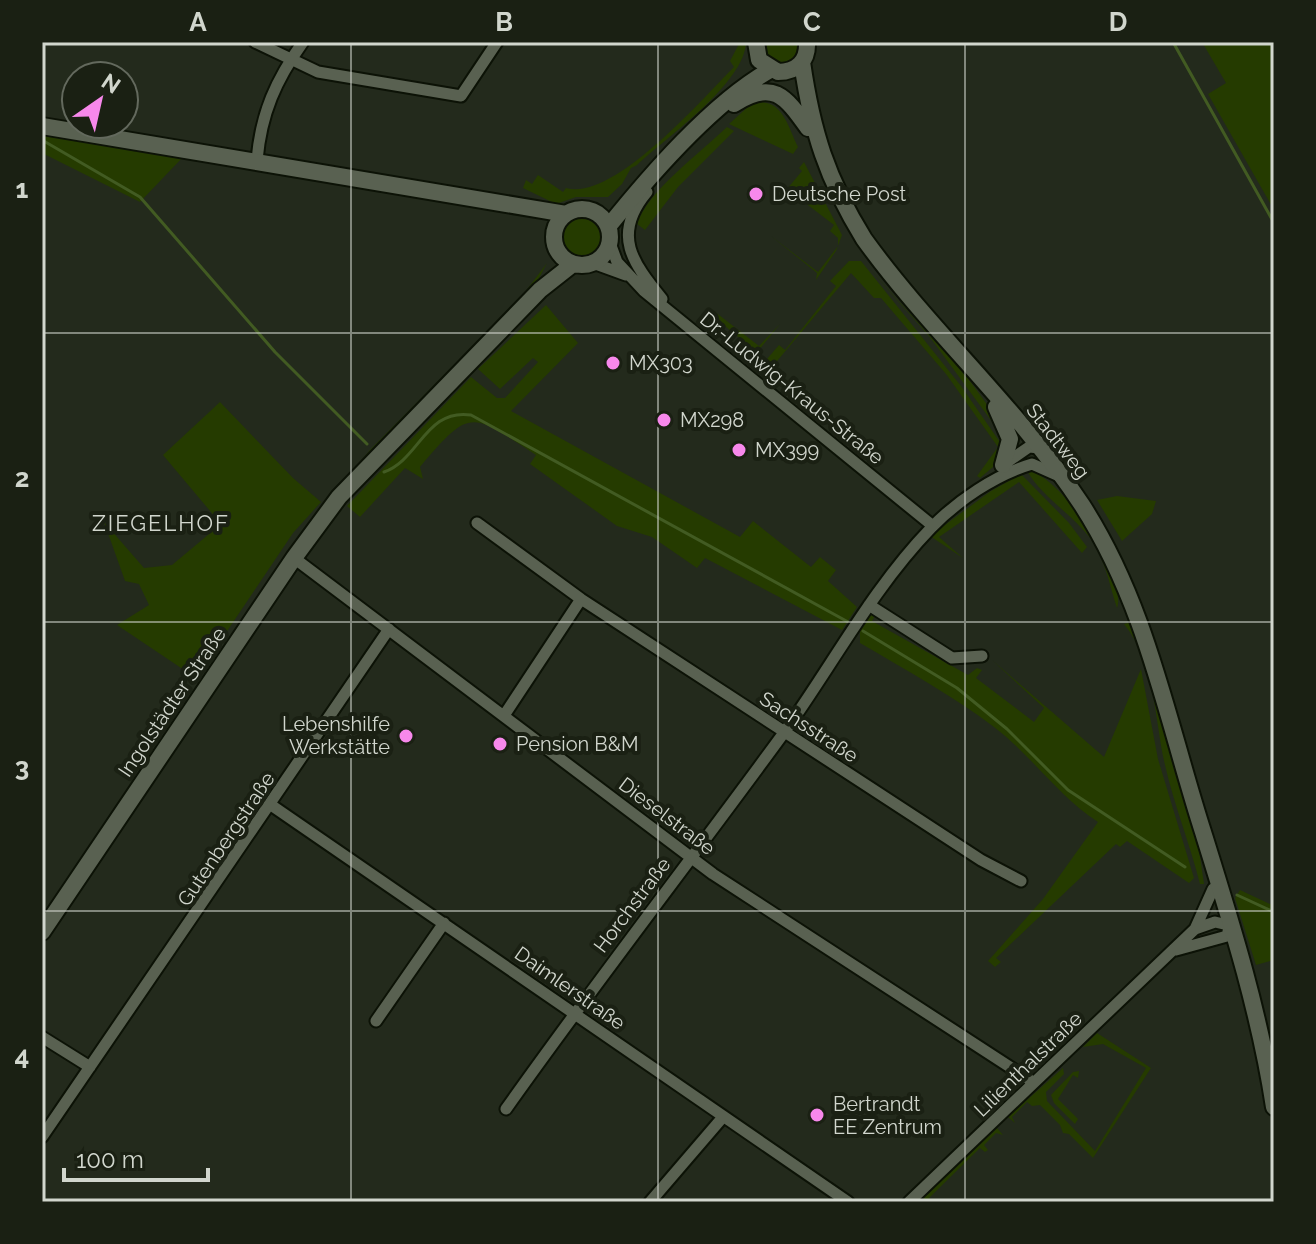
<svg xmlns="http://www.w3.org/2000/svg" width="1316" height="1244" viewBox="0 0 1316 1244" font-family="Raleway,sans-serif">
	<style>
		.green { fill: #253b00 }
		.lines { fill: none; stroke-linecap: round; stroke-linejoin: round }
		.stream { stroke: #425b22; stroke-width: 3 }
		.street-casing { stroke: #0c1206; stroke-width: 15 }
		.secondary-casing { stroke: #0c1206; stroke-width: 20 }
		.street { stroke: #596151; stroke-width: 11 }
		.secondary { stroke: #596151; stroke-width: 16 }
		.grid { fill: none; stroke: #d1d6cd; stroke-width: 2; stroke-opacity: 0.55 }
		.poi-dot { fill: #f788eb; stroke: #1a2013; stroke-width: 3 }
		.labels { text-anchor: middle; stroke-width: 8; stroke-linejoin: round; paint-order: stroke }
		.poi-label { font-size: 20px; fill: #d1d6cd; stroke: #1a2013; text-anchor: start }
		.street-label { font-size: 20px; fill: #d1d6cd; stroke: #1a2013 }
		.neighbourhood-label { font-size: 22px; letter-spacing: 2px; fill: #d1d6cd; stroke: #1a2013 }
		.neatline { fill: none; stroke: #d1d6cd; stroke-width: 3 }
		.grid-label { font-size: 26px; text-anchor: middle; font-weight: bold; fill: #d1d6cd }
	</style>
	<rect width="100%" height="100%" fill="#232a1c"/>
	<path class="green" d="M740,42H746C745,83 667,137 637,165L631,168L622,184L608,197H576L556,204L523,188L526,180L532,184L538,175L563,192L566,188C614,201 699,102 734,67L730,61Z
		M762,42H800C800,55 794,60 783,66L766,60Z
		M1202,42H1274V210L1208,94L1226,83Z
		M762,102C784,104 789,129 798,147L793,154L729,124L750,105Z
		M727,127L734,131L678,187L645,230L637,224C647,192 701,152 727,127Z
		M42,133L185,155L140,202L42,153Z
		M804,162L842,235L836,251L816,280L817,273L771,236L818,272L838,246V238L830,231L834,225L787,189L802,171L799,168Z
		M560 238a23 23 0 1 1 46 0a23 23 0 1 1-46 0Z
		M849,261H861L961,386L1004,448L993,467L980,478L977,476L998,447L946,374L881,298H874L851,273L762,379L761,366L779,345L785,350L836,286L830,281Z
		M547,263L534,287L329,499L370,450L522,296Z
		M869,268L967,377L999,421L1004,438L929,336Z
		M546,305L578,343L511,411L740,537L753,521L811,567L820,557L836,570L828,581L857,607L842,630L705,558L697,568L652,537L617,526L530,464L536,455C470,412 471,407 420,467L423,479L405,468L360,517L347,506L471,377L497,398H505L538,362L533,358L500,389L478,369Z
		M710,308L759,346L780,324L754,356L742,360L703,329L742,360L755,351L707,311Z
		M220,402L293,478L321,502L293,533L201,670L193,676L117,625L149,605L139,584L125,581L104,522L144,568L172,565L221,524L163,455Z
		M1027,471C1060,472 1128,578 1117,608C1109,584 1106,561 1091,539C1072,514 1043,498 1027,471Z
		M1021,474L1069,523L1087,547L1082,553L1019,482L939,537L963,558L930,536L991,491Z
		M1117,496L1156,501L1152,514L1122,541L1097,500Z
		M876,614L872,621L968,675L977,668L982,670L976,678L1034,722L1044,708L992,660L1104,757L1141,669L1158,759L1194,878L1189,883L1127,841L1120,847L1116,844L996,958L1001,962L995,967L988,961L1043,899L1098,822C1059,797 1032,756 994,727C953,696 906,670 860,643V631L871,615Z
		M1128,623L1136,628L1197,836L1204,884H1200C1190,844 1174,805 1165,765C1154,717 1156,664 1124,624Z
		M1240,890L1274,906V960L1256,965L1235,898Z
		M1097,1033L1151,1068L1093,1158L1069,1134L1063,1133L1060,1125L1040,1105L1032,1106L1027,1102L1012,1117L1015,1123L1008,1117L1063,1068L1064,1074L1046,1092L1047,1101L1095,1151L1146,1068L1103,1044L1083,1047Z
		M1079,1071L1078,1078L1073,1075L1058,1099L1078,1119L1075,1124L1054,1103L1051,1095L1073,1072Z
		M997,1128L1003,1135L996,1133L984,1145L988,1150L985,1152L980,1148L929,1198L932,1202H919Z"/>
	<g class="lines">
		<path class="stream" d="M1173,42L1274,223
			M42,140L140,197L275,352L367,444
			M384,472C419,460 426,408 471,415L850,623
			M863,631L957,688L1007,729L1068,790L1185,867
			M1237,895L1274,912"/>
		<g class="street-casing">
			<path id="street" d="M255,42L318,72L461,96L497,42
				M257,160C261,113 276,80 303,42
				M647,192C611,235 633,263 662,299
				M610,243L617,262L644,291L933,526
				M593,263L626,275
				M1003,465L1029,447L1040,448
				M477,523L581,599L981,860L1021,881
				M294,558L713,874L1033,1082
				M869,605L952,658L982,656
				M505,714L581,599
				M271,805L848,1202
				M1195,929L1215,922L1232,926
				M1176,950L1227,936L1230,923
				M376,1021L444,923
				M42,1037L90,1067
				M506,1109C596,982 691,860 783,734C832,666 872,589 931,528C957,501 995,475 1032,464L1059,476
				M42,1137L389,629
				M650,1202L723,1117
				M909,1202L1195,929L1213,889"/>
		</g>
		<g class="secondary-casing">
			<path id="secondary" d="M756,42L759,60L778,72C797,72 808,61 807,42
				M802,62C812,132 827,179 864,239C931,332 1019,409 1082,505C1147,606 1167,720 1203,832C1231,922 1260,1014 1274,1107
				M734,104C773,79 785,96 808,128
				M42,126L566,214
				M554 237a28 28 0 1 1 56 0a28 28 0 1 1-56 0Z
				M608,227C650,175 712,103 770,70
				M996,407L1010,439L1003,465
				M42,932L294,558L339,497L540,290L573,264"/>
		</g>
		<use href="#street" class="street"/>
		<use href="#secondary" class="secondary"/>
	</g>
	<path class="grid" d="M351,42V1202M658,42V1202M965,42V1202M42,333H1274M42,622H1274M42,911H1274"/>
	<g class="poi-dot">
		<circle cx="756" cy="194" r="8"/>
		<circle cx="613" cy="363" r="8"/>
		<circle cx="664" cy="420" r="8"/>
		<circle cx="739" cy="450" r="8"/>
		<circle cx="406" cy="736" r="8"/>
		<circle cx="500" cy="744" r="8"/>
		<circle cx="817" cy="1115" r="8"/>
	</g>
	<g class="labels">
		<g class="poi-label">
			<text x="772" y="201">Deutsche Post</text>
			<text x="629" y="370">MX303</text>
			<text x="680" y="427">MX298</text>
			<text x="755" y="457">MX399</text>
			<text x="390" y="731" text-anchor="end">Lebenshilfe<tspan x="390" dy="23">Werkstätte</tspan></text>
			<text x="516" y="751">Pension B&amp;M</text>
			<text x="833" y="1111">Bertrandt<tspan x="833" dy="23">EE Zentrum</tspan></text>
		</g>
		<g class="street-label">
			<text transform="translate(792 388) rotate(39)" y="7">Dr.-Ludwig-Kraus-Straße</text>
			<text transform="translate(1058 441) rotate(52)" y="7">Stadtweg</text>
			<text transform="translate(172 702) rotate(-56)" y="7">Ingolstädter Straße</text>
			<text transform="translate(809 727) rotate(33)" y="7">Sachsstraße</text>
			<text transform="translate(667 816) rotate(37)" y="7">Dieselstraße</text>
			<text transform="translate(226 839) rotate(-56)" y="7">Gutenbergstraße</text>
			<text transform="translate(632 905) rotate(-53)" y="7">Horchstraße</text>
			<text transform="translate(570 988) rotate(35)" y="7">Daimlerstraße</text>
			<text transform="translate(1028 1064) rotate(-44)" y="7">Lilienthalstraße</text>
		</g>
		<g class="neighbourhood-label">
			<text x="161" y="531">ZIEGELHOF</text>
		</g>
	</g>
	<rect width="1316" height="1244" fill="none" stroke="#1a2013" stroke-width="88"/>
	<g transform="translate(100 100) rotate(34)"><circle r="38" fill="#1a2013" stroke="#63695d" stroke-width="2"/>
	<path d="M0-6L14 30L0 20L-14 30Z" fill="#f788eb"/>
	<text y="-12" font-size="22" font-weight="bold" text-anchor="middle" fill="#d1d6cd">N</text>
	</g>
	<path d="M64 1168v12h144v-12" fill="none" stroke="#d1d6cd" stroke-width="4"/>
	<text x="76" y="1168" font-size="24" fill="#d1d6cd" stroke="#1a2013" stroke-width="6" paint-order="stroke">100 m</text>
	<rect x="44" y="44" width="1228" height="1156" class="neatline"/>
	<g class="grid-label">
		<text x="198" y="31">A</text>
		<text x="504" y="31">B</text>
		<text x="812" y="31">C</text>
		<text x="1118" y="31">D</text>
		<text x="22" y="198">1</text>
		<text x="22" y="487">2</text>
		<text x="22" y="776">3</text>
		<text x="22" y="1065">4</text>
	</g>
</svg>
